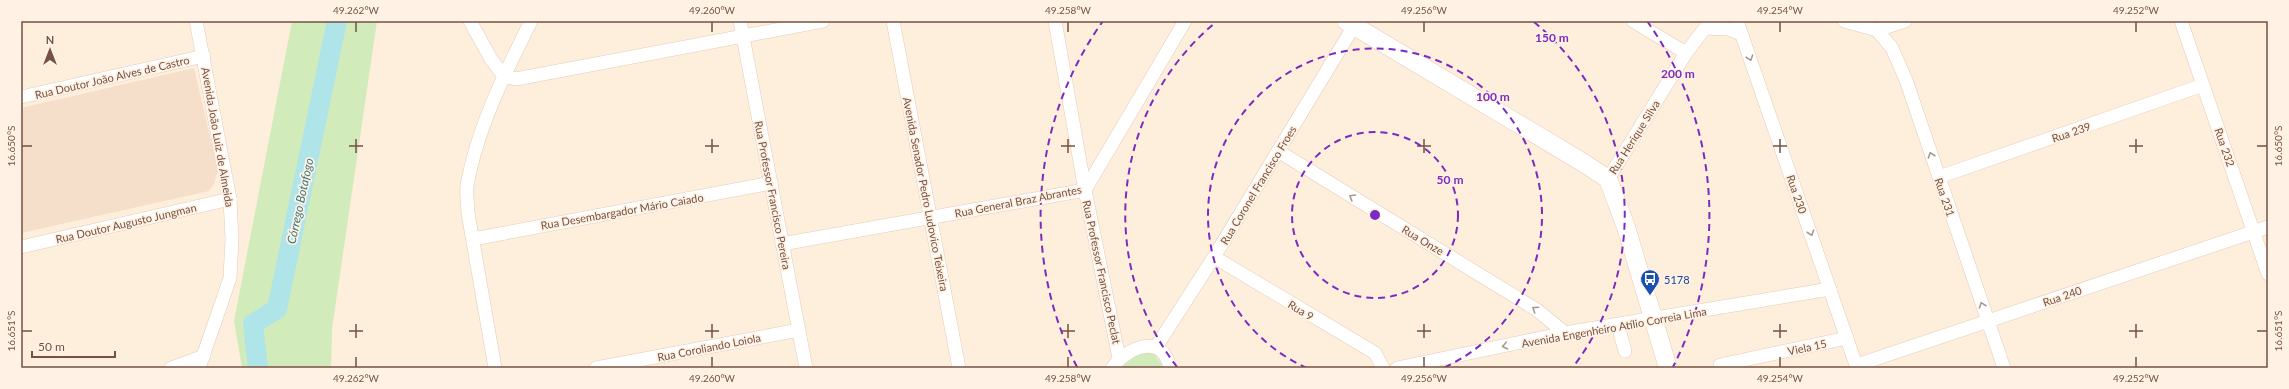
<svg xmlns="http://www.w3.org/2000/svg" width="2289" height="389" viewBox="0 0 2289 389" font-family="Lato,sans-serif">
<rect width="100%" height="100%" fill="#feeedc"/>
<!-- residential -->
<polygon fill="#f6dfca" points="194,68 218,170 214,184 209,191 21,233 21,108"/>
<!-- green -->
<g fill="#d1ecba">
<polygon points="292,21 377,21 332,329 331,368 242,368 234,321"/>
<polygon points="1144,352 1154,354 1165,368 1117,368 1122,363"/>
</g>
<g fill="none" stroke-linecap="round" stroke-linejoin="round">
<!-- river -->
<polyline stroke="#afe4e8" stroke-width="20" points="258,368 253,324 277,309 337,21"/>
<defs>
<g id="street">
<polyline points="196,21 230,199 232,239 230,278 199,368"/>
<polyline points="470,21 491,59 504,76 516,79 823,21"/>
<polyline points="740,21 806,368"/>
<polyline points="893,21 959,368"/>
<polyline points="1055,21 1085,190 1119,358"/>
<polyline points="1633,21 1686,53"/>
<polyline points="1737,21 1857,368"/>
<polyline points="1844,21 1877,30 1905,21"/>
<polyline points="2181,21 2268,274"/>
<polyline points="1706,28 1728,29 1741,34"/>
<polyline points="1877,30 1892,48 1906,80 2004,368"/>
<polyline points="21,97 204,56"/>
<polyline points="1278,151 1537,310 1565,333"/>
<polyline points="1939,177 2203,85"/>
<polyline points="1608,179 1686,53 1705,28 1718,21"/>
<polyline points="473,239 771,183"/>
<polyline points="782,244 1085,190 1185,21"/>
<polyline points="21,247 230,199"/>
<polyline points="1214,257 1375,353 1383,368"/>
<polyline points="1618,326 1625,351"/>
<polyline points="1156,347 1214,257 1357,21"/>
<polyline points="1720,365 1847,338"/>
<polyline points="1857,365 2268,227"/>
<polyline points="171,368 204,356"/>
<path d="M495,368l-27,-155c0,-8 -2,-18 -1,-27 10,-58 38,-113 64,-165"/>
<polyline points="596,368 799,330"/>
<path d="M1112,368c15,-21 51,-36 58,0"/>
<polyline points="1397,368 1565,333 1830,289"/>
</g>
<polyline id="secondary" points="1346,21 1582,162 1608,179 1626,227 1668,368"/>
</defs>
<!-- street casing -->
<use href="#street" stroke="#e4cbbb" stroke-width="14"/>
<!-- secondary casing -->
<use href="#secondary" stroke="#eacbb7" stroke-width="19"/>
<!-- street -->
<use href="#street" stroke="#fff" stroke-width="13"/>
<!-- secondary -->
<use href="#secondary" stroke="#fff" stroke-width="18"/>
</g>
<!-- one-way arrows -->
<defs><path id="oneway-chevron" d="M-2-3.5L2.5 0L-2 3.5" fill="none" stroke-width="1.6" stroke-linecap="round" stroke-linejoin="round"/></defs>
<g stroke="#ac978e">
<use href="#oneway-chevron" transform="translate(1750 58) rotate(71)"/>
<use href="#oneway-chevron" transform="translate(1931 155) rotate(-109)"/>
<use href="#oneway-chevron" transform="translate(1352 197) rotate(-149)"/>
<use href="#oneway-chevron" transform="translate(1811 233) rotate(71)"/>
<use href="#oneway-chevron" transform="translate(1982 305) rotate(-109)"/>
<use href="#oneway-chevron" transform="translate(1535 309) rotate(-146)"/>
<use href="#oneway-chevron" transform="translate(1505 346) rotate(168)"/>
</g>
<!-- ticks -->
<path fill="none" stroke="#745243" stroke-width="1.5" d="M356,22v10M712,22v10M1068,22v10M1424,22v10M1780,22v10M2136,22v10M356,139v14M712,139v14M1068,139v14M1424,139v14M1780,139v14M2136,139v14M22,146h10M349,146h14M705,146h14M1061,146h14M1417,146h14M1773,146h14M2129,146h14M2257,146h10M356,324v14M712,324v14M1068,324v14M1424,324v14M1780,324v14M2136,324v14M22,331h10M349,331h14M705,331h14M1061,331h14M1417,331h14M1773,331h14M2129,331h14M2257,331h10M356,357v10M712,357v10M1068,357v10M1424,357v10M1780,357v10M2136,357v10"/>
<!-- distance rings -->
<g fill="none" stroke="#7b2cbf" stroke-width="2" stroke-dasharray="7 5">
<circle cx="1375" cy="215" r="83"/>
<path d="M1307 368A167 167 0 1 1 1443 368"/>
<path d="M1177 367A250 250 0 0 1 1216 22M1534 22A250 250 0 0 1 1573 367"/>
<path d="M1077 367A334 334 0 0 1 1103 21M1647 21A334 334 0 0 1 1673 367"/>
</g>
<!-- icons -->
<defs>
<symbol id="bus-pin" viewBox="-11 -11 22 30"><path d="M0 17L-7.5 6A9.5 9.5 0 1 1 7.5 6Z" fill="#1a4fb4" stroke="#fff2e4"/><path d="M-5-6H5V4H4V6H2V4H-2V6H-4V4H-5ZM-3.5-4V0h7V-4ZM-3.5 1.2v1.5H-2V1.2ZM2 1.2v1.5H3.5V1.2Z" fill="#fff"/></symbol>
</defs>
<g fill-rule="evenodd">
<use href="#bus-pin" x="1639" y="268" width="22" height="30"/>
</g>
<g text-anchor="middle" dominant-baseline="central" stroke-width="3.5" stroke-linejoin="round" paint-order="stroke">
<!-- street labels -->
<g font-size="11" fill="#745243" stroke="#fff2e4">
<text transform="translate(112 77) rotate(-13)">Rua Doutor João Alves de Castro</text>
<text transform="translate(2071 132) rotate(-19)">Rua 239</text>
<text transform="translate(218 137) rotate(80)">Avenida João Luiz de Almeida</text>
<text transform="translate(1634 137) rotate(-58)">Rua Herique Silva</text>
<text transform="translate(2225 147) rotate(71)">Rua 232</text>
<text transform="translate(1258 185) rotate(-59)">Rua Coronel Francisco Froes</text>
<text transform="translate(926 194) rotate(79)">Avenida Senador Pedro Ludovico Teixeira</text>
<text transform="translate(1797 194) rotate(71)">Rua 230</text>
<text transform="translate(773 195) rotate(79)">Rua Professor Francisco Pereira</text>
<text transform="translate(1945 197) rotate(71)">Rua 231</text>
<text transform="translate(1018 201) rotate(-11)">Rua General Braz Abrantes</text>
<text transform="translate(622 211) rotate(-10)">Rua Desembargador Mário Caiado</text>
<text transform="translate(126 223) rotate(-13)">Rua Doutor Augusto Jungman</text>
<text transform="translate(1423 240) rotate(31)">Rua Onze</text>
<text transform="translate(1102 272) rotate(78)">Rua Professor Francisco Peclat</text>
<text transform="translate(2062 296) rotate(-19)">Rua 240</text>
<text transform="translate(1301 310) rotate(31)">Rua 9</text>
<text transform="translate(1614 327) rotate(-10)">Avenida Engenheiro Atílio Correia Lima</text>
<text transform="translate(709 347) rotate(-11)">Rua Coroliando Loiola</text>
<text transform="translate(1807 347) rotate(-12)">Viela 15</text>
</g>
<!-- transit labels -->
<g font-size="11" fill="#164399" stroke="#fff2e4" text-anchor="start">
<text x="1664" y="279">5178</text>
</g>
<!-- water labels -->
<g font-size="12" font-style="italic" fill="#36767c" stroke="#fff2e4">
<text transform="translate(300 201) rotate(-78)">Córrego Botafogo</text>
</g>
</g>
<circle cx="1375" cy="215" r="6" fill="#7b2cbf" stroke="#fff2e4" stroke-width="2"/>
<g font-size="12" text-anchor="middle" font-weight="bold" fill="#7b2cbf" stroke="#fff2e4" stroke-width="3.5" stroke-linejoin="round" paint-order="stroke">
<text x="1552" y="42">150 m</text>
<text x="1678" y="78">200 m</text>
<text x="1493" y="101">100 m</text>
<text x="1450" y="184">50 m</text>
</g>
<!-- border -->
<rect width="2289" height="389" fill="none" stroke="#fff2e4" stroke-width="44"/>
<!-- north arrow -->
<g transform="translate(50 50)" stroke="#fff2e4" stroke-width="3" paint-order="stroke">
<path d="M0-3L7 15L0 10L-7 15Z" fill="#745243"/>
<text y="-6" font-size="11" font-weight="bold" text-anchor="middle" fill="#745243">N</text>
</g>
<!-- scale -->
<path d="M32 351v6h83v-6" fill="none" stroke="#745243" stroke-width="2"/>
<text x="38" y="351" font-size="12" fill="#745243" stroke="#fff2e4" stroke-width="3" paint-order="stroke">50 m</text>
<rect x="22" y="22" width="2245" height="345" fill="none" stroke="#745243" stroke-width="1.5"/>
<g font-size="10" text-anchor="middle" fill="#745243">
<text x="356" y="14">49.262°W</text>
<text x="712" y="14">49.260°W</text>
<text x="1068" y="14">49.258°W</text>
<text x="1424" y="14">49.256°W</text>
<text x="1780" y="14">49.254°W</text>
<text x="2136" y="14">49.252°W</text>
<text transform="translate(11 146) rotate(-90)" y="4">16.650°S</text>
<text transform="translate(2278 146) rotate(-90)" y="4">16.650°S</text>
<text transform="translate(11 331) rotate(-90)" y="4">16.651°S</text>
<text transform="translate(2278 331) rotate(-90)" y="4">16.651°S</text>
<text x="356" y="382">49.262°W</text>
<text x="712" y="382">49.260°W</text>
<text x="1068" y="382">49.258°W</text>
<text x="1424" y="382">49.256°W</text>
<text x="1780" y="382">49.254°W</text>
<text x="2136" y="382">49.252°W</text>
</g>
</svg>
